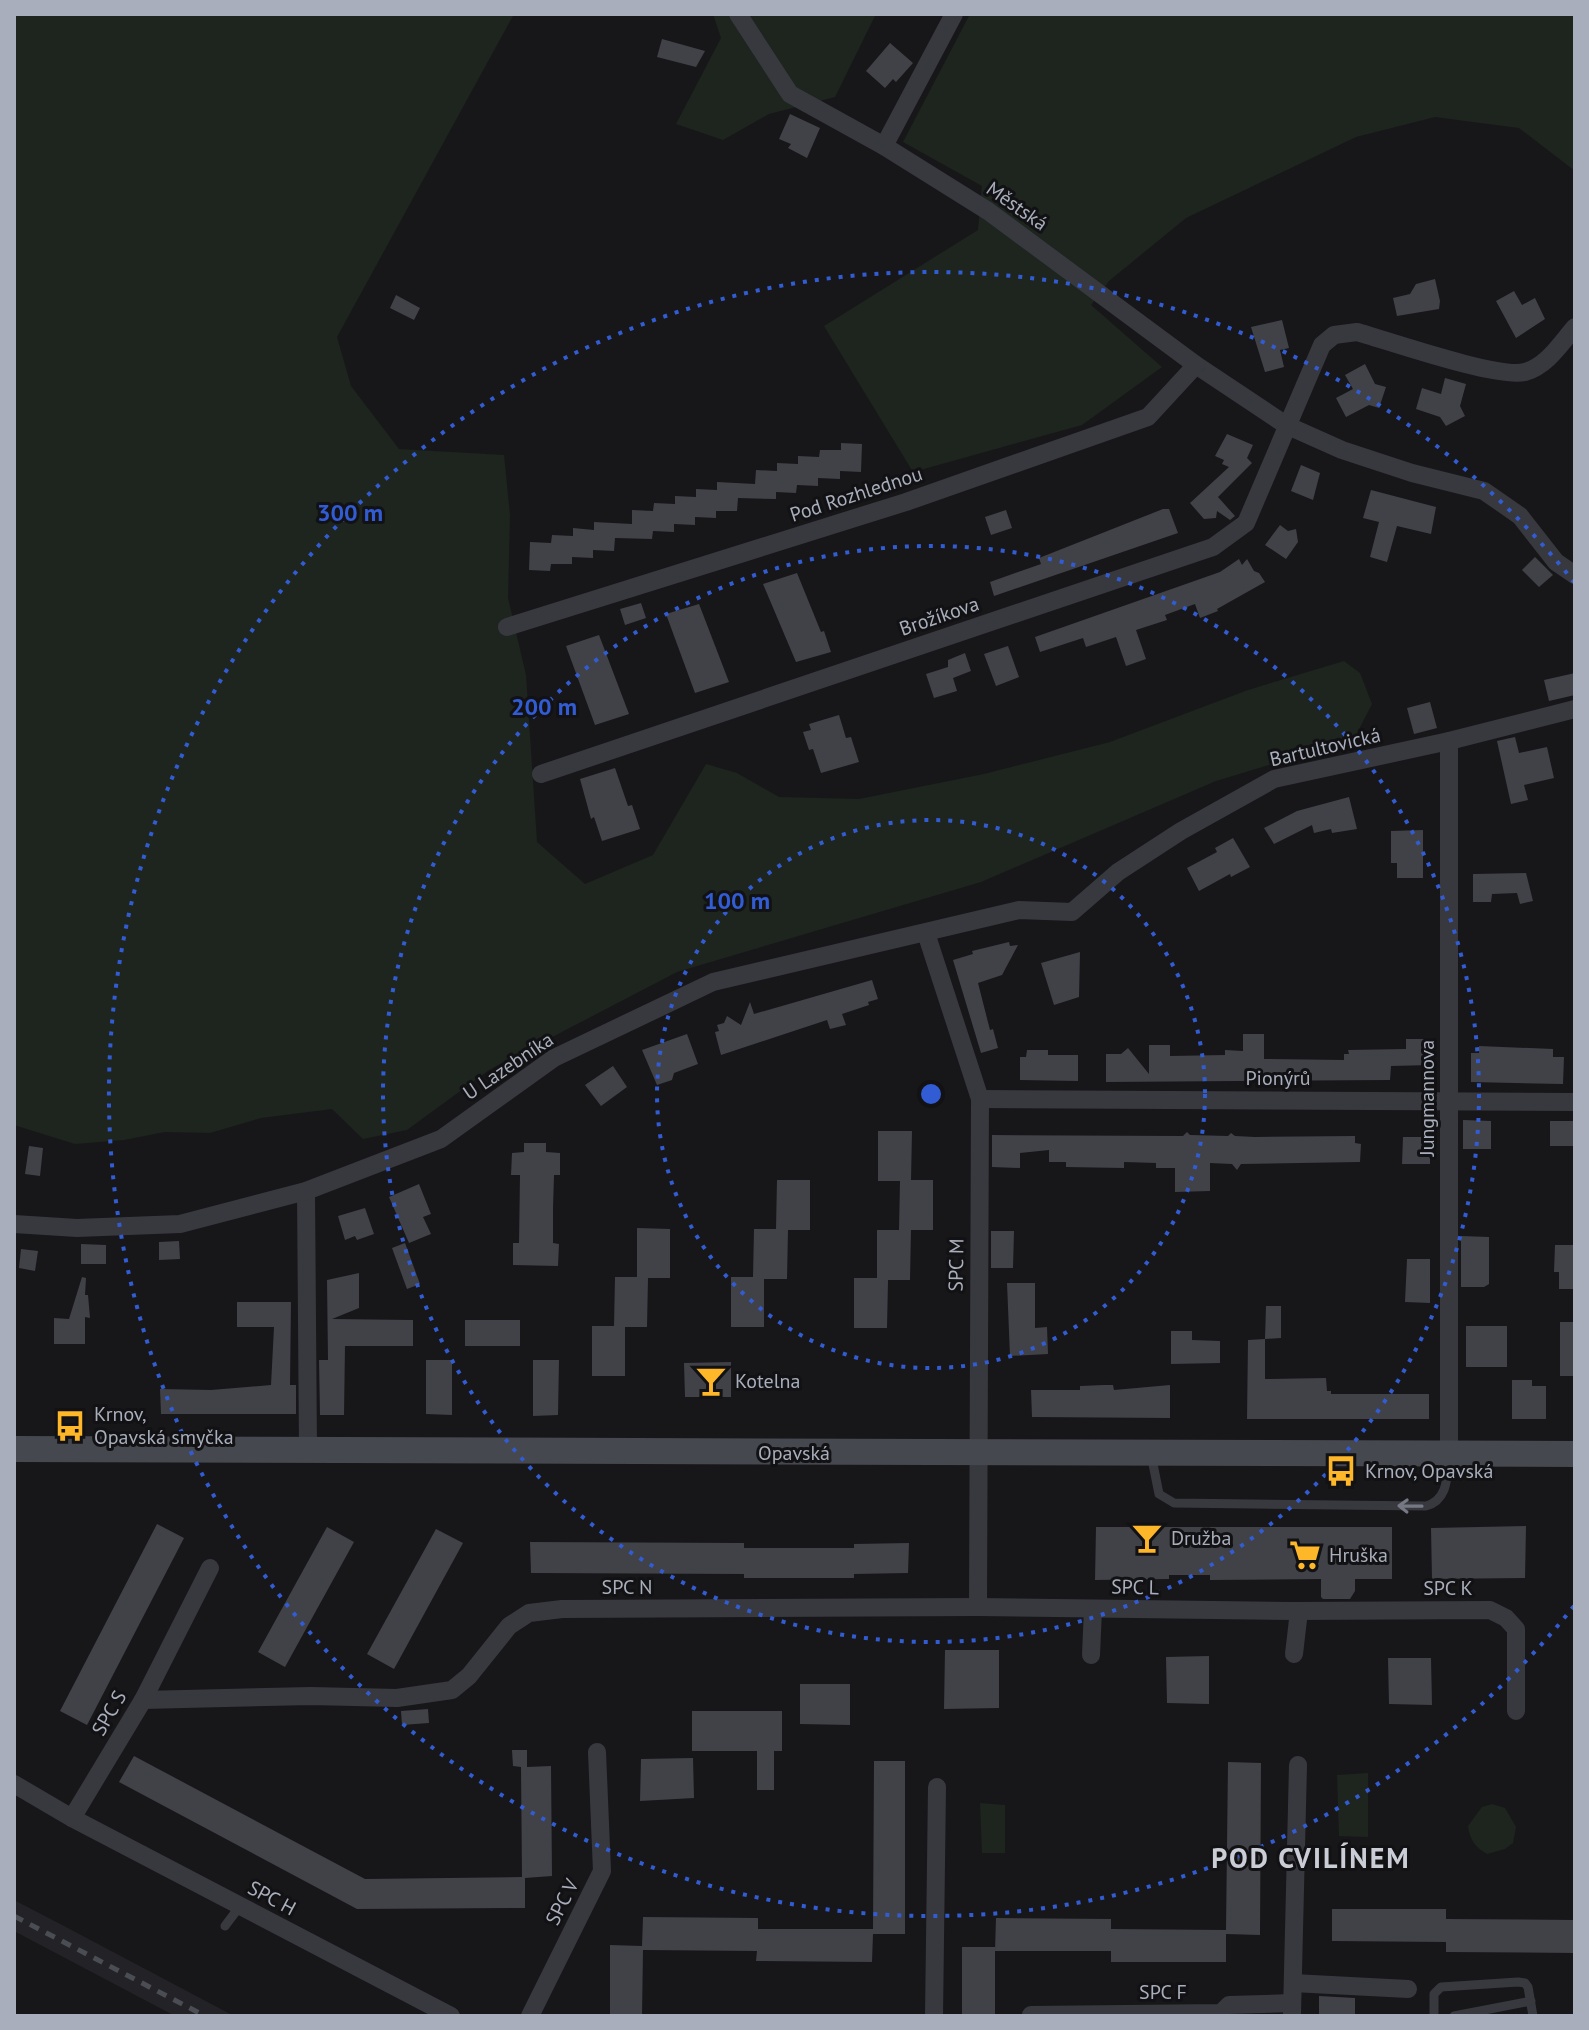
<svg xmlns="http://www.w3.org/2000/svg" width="1589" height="2030" viewBox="0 0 1589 2030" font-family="'PT Sans',sans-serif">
<rect width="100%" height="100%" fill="#17171a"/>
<!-- built -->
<polygon fill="#232327" points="14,1900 64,1926 234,2016 175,2016 14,1931"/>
<!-- green -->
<g fill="#1d251e">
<polygon points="14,14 514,14 337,337 351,386 399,449 504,455 510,515 508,598 526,675 537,842 585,884 653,855 706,764 737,773 779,797 859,799 984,774 1110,742 1248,690 1344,661 1360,673 1372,704 1354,739 1216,781 981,882 677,972 489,1070 407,1130 363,1139 332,1109 261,1118 210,1133 165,1132 124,1140 75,1144 14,1125"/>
<polygon points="713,14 876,14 835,97 769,114 723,140 676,124 721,38"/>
<polygon points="970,14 1575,14 1575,171 1519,128 1435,117 1356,137 1186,218 1109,281 1091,305 1162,367 1082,425 913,472 824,326 978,230 982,186 903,142"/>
<polygon points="1368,1773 1368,1837 1339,1836 1337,1775"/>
<polygon points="980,1803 1005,1805 1005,1853 982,1853"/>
<path d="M1492,1804l13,4 11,19 -3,16 -8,6 -18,5c-12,-7 -17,-14 -19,-28l14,-19z"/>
</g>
<!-- building -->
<g fill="#414247">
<polygon points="662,39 705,51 696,67 657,57"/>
<polygon points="890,43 913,63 896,82 893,79 885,88 866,71"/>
<polygon points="790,114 820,128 807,158 788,148 791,144 779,139"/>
<polygon points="1435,279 1440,301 1439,309 1397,316 1393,298 1410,294 1416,284"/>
<polygon points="1514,291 1522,305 1535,298 1545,319 1516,338 1496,301"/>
<polygon points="396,295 420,308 414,320 390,308"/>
<polygon points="1282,320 1289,348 1280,350 1284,367 1265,372 1251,327"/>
<polygon points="1365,364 1375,384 1386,387 1379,408 1369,405 1346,417 1336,398 1353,389 1345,375"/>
<polygon points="1445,378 1466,384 1460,406 1465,416 1446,426 1440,417 1416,409 1422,388 1441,394"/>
<polygon points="1227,434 1253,445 1247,458 1252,463 1218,497 1235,516 1230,520 1217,511 1216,518 1204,519 1190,503 1229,467 1222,464 1224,460 1215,456"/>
<polygon points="841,443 862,444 861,472 840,471 840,479 818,478 818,486 797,485 796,493 776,492 776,499 738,498 737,511 716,511 716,518 695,517 695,525 674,524 674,532 653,531 652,539 615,538 614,551 593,550 593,558 572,557 572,564 551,564 550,571 529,570 530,542 551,543 552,535 573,536 573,528 594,530 594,522 632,524 632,510 653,511 654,503 675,504 675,496 696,497 696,489 717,490 717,482 755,484 756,470 777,471 777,463 798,464 798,456 819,457 820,450 841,450"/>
<polygon points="1301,465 1320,473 1313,500 1291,491"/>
<polygon points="1371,490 1436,507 1431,534 1397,526 1387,562 1370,557 1379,522 1363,518"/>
<polygon points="1163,509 1169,509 1178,533 994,596 990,582 1041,564 1039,558"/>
<polygon points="1006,510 1012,528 991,535 985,517"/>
<polygon points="1280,525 1288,531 1296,529 1298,542 1286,559 1265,545"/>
<polygon points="1535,557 1553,575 1539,587 1522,570"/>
<polygon points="1239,559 1242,565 1247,559 1254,571 1259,573 1265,582 1217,609 1218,611 1200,618 1195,604 1165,615 1167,620 1136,630 1146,659 1126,666 1116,637 1086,647 1083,638 1040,652 1035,637 1220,572"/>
<polygon points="797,573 821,632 824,631 831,652 796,662 763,584"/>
<polygon points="641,603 646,618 625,625 620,609"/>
<polygon points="699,604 729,682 695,693 666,614"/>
<polygon points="599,635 629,714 595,725 566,646"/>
<polygon points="1008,646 1019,677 996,686 984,654"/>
<polygon points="965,653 971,671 953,678 957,691 934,698 926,674 948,667 948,660"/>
<polygon points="1575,673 1575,695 1549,701 1544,680"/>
<polygon points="1430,702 1437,728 1414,734 1407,708"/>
<polygon points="839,715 846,738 851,737 859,762 821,773 813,749 809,750 803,732 811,730 809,724"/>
<polygon points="1515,737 1519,753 1547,747 1554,778 1524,785 1528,800 1511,804 1497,741"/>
<polygon points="615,768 628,806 632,805 640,829 602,841 594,817 591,819 580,779"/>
<polygon points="1349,797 1357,829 1332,833 1331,829 1314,833 1312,825 1274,844 1264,828 1297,811"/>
<polygon points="1423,830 1423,878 1397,878 1397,863 1391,863 1391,831"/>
<polygon points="1233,838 1250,867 1231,877 1230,874 1199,891 1187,868 1217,852 1215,848"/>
<polygon points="1526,873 1533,901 1520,904 1517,893 1492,894 1491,902 1473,902 1473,874"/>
<polygon points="1009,942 1010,946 1018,945 1002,975 978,983 990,1030 993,1029 998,1048 981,1053 953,960 973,954 972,951"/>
<polygon points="1080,952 1079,997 1054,1005 1041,963"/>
<polygon points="872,980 878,999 868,1002 869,1005 842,1014 846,1025 830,1029 827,1020 721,1055 715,1032 719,1031 717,1025 724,1023 727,1016 741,1025 750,1002 754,1014"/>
<polygon points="687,1034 698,1064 674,1073 672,1080 657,1085 642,1050"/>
<polygon points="1243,1034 1264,1034 1264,1059 1344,1060 1344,1054 1349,1054 1348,1050 1406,1049 1406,1039 1431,1039 1431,1065 1391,1066 1390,1080 1106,1082 1106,1054 1121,1054 1128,1048 1149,1074 1149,1045 1170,1045 1170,1056 1225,1055 1225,1050 1243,1051"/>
<polygon points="1479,1046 1553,1049 1553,1057 1564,1057 1563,1084 1471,1082 1471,1053 1479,1053"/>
<polygon points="1027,1050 1048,1050 1048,1055 1078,1055 1078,1081 1020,1080 1020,1057 1026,1057"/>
<polygon points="613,1066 627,1087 601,1106 585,1085"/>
<polygon points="1463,1120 1491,1121 1491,1149 1463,1149"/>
<rect x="1550" y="1121" width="25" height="25"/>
<polygon points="878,1131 912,1131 911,1180 933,1180 933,1230 911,1230 910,1280 888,1280 887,1328 854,1328 854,1278 877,1278 877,1230 899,1230 900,1181 878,1181"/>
<polygon points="1187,1132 1190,1135 1228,1136 1231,1133 1235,1136 1255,1137 1355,1136 1355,1143 1361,1144 1360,1162 1241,1164 1237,1170 1232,1164 1210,1163 1210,1191 1175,1192 1175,1168 1156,1168 1156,1163 1124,1162 1124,1168 1066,1167 1066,1162 1049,1162 1049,1150 1020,1153 1020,1168 992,1167 992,1135 1183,1136"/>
<polygon points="1403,1137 1430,1137 1430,1164 1402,1164"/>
<polygon points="524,1143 546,1143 546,1152 560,1153 560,1175 554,1175 553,1209 553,1243 559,1244 558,1266 513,1265 513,1243 519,1243 520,1175 511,1175 512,1153 524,1152"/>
<polygon points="29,1146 43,1148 40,1176 25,1174"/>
<polygon points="777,1180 810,1180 810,1230 788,1230 787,1279 764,1279 764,1327 731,1327 731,1277 753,1277 754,1229 776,1229"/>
<polygon points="419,1184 431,1214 423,1217 431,1234 409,1243 389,1197"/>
<polygon points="365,1208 374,1234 357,1240 355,1236 345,1240 338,1216"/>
<polygon points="637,1228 670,1229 670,1278 648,1278 647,1327 625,1327 625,1376 592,1376 592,1326 614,1326 615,1277 637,1277"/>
<polygon points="991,1231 1014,1231 1013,1268 991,1268"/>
<polygon points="1461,1236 1489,1237 1489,1284 1484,1287 1461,1287"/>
<polygon points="179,1241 180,1259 159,1260 159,1242"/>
<polygon points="405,1243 420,1284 407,1289 392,1248"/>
<polygon points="81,1244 106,1245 106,1264 81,1264"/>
<polygon points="1555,1245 1575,1245 1575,1289 1559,1289 1559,1272 1554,1272"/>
<polygon points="21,1249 38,1251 35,1271 19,1268"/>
<polygon points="1407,1259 1430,1259 1430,1303 1405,1302"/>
<polygon points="359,1273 359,1308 332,1319 413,1320 413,1346 345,1346 344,1415 320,1415 319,1360 328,1360 327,1280"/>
<polygon points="82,1277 86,1278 85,1295 88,1295 90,1318 85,1317 85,1344 54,1344 54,1318 69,1319"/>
<polygon points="1007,1283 1035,1283 1035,1328 1047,1327 1048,1354 1010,1356"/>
<polygon points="237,1302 291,1302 290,1385 296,1385 296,1414 161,1414 160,1389 211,1390 271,1385 274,1327 237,1327"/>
<polygon points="1266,1306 1281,1306 1281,1338 1265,1339"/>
<rect x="465" y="1320" width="55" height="26"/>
<rect x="1560" y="1322" width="15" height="54"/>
<rect x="1466" y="1326" width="41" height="41"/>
<polygon points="1171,1331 1192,1331 1192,1340 1220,1341 1220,1363 1171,1364"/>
<polygon points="1265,1339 1265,1379 1326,1378 1327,1391 1331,1391 1331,1394 1429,1394 1429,1419 1247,1419 1248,1340"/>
<polygon points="426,1360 452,1360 452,1415 426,1414"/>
<polygon points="533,1360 559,1360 558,1415 533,1416"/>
<polygon points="731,1362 731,1397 685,1397 684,1363"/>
<polygon points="1512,1380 1532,1380 1532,1386 1546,1386 1546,1419 1512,1419"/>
<polygon points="1104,1385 1113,1385 1114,1390 1170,1385 1170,1418 1032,1417 1031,1390 1080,1390 1080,1386"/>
<polygon points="157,1524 184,1538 87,1725 60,1711"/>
<polygon points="1526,1526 1525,1578 1432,1579 1431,1528"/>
<polygon points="327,1527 354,1542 285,1667 258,1652"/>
<polygon points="1096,1527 1392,1527 1392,1579 1355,1579 1355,1591 1350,1599 1323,1599 1321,1597 1321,1579 1210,1580 1210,1575 1169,1575 1169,1579 1095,1580"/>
<polygon points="436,1529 463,1543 394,1669 367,1654"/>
<polygon points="530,1542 744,1543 744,1548 854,1548 854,1544 909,1543 908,1573 854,1574 854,1578 744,1578 744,1574 531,1573"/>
<polygon points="945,1650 999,1650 999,1708 944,1709"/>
<polygon points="1209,1656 1209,1704 1167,1703 1166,1657"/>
<polygon points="1388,1658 1431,1658 1432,1705 1389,1704"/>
<polygon points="800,1684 850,1684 850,1725 800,1724"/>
<polygon points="428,1709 429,1723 402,1725 401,1711"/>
<polygon points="692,1711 782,1711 782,1751 774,1751 774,1790 757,1790 757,1751 692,1751"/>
<polygon points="512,1750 527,1750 527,1767 551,1766 552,1876 525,1878 525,1908 357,1909 119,1782 134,1756 365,1879 522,1877 521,1767 513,1766"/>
<polygon points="693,1758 694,1798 640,1801 641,1759"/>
<polygon points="874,1761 905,1761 905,1934 873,1934 872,1962 756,1961 757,1951 643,1950 642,2016 610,2016 610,1945 642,1946 643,1917 758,1918 758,1929 873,1929"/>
<polygon points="1228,1762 1261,1763 1260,1935 1226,1934 1226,1962 1111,1962 1111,1951 995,1951 996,1918 1111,1919 1111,1929 1226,1930"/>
<polygon points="1332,1909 1446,1909 1446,1919 1575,1920 1575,1953 1446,1952 1446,1942 1332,1941"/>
<rect x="962" y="1947" width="33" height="69"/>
<polygon points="1319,1996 1355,1998 1355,2016 1319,2016"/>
</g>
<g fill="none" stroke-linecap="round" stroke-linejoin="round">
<!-- lane -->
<g stroke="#38393f" stroke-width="9">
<path d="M1151,1454l8,40 15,9 252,3c22,-6 21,-29 23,-48"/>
<polyline points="225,1926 240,1906"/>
<polyline points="1434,2016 1434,1994 1441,1987 1518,1982 1525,1983 1528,1987 1533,2016"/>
<polyline points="1454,2016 1531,2001"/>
</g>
<!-- street -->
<g stroke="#38393f" stroke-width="18">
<polyline points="738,14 790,94 884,146 988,211 1196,365 1286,425 1342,450 1412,473 1484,491 1520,516 1556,562 1575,575"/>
<polyline points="884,146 954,14"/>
<polyline points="507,627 906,502 1148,417 1196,365"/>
<polyline points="1449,741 1449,1455"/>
<path d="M541,774l672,-227 33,-24 76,-178 12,-10 23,-3c32,9 141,47 168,40 22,-6 36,-29 50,-45"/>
<polyline points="926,933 980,1099 978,1607"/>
<polyline points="980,1099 1575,1102"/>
<polyline points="306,1191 308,1449"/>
<polyline points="14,1224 77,1228 180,1224 306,1191 441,1139 554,1058 713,982 1019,910 1072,912 1118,872 1181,831 1274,779 1449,741 1575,709"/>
<polyline points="1294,1654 1299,1611"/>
<polyline points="1091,1655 1093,1609"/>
<polyline points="143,1700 311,1696 397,1698 452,1690 469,1676 509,1626 529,1613 562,1609 978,1607 1292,1611 1490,1610 1506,1618 1516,1629 1516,1711"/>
<polyline points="14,1784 72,1818 451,2016"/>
<polyline points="72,1818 143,1700 210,1568"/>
<polyline points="1293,1983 1408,1989"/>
<polyline points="1292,2013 1298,1765"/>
<polyline points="1031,2015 1221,2013 1229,2005 1292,2003"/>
<polyline points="530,2016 602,1871 597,1752"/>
<polyline points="934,2016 937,1787"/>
</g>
<!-- secondary -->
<polyline stroke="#46484f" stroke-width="26" points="14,1449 1575,1454"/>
<!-- rail -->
<polyline stroke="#4b4d54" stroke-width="5" stroke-dasharray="10 8" stroke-linecap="butt" points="14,1916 205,2016"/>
</g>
<!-- one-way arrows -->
<defs><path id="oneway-shaft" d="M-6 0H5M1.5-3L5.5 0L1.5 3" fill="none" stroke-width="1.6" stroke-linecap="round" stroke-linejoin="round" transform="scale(2)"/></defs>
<use stroke="#767983" href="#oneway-shaft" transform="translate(1410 1506) rotate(-179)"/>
<!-- distance rings -->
<g fill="none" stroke="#325cd4" stroke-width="4" stroke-dasharray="4 8">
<circle cx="931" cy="1094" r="274"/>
<circle cx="931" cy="1094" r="548"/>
<path d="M1574 1606A822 822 0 1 1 1574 582"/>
</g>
<!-- icons -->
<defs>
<symbol id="bar-bare" viewBox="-9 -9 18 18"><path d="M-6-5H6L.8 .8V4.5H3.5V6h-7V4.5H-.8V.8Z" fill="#ffb72a" stroke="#121215" stroke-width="2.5" paint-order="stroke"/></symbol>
<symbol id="bus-bare" viewBox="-9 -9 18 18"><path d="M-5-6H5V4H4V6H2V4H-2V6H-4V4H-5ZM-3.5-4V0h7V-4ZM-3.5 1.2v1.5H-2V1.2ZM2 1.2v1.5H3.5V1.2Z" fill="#ffb72a" stroke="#121215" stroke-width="2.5" paint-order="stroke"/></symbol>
<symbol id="supermarket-bare" viewBox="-9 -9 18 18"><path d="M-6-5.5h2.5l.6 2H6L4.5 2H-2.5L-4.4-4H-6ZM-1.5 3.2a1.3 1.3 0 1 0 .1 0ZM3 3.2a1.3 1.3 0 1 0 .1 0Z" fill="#ffb72a" stroke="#121215" stroke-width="2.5" paint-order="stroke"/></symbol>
</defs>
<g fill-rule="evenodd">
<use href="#bar-bare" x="689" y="1359" width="44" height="44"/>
<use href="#bus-bare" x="48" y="1404" width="44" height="44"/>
<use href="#bus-bare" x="1319" y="1449" width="44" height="44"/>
<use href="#bar-bare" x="1125" y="1516" width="44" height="44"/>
<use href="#supermarket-bare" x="1283" y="1533" width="44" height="44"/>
</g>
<g text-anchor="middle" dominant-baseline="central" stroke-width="6" stroke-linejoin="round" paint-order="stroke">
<!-- street labels -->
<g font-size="20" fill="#a8aebb" stroke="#121215">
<text transform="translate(1017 206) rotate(35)">Městská</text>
<text transform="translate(856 494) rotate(-18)">Pod Rozhlednou</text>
<text transform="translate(939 616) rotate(-19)">Brožíkova</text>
<text transform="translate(1325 747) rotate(-13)">Bartultovická</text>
<text transform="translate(508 1066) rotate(-34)">U Lazebníka</text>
<text x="1278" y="1078">Pionýrů</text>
<text transform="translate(1427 1098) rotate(-90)">Jungmannova</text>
<text transform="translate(956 1265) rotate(-89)">SPC M</text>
<text x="794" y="1453">Opavská</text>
<text x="627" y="1587">SPC N</text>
<text transform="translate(1135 1587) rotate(1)">SPC L</text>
<text x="1448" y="1588">SPC K</text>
<text transform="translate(109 1713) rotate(-60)">SPC S</text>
<text transform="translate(272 1898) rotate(28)">SPC H</text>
<text transform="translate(562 1902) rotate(-63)">SPC V</text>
<text x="1163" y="1992">SPC F</text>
</g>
<!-- poi labels -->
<g font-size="20" fill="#a8aebb" stroke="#121215" text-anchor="start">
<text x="735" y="1381">Kotelna</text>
<text x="94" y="1414">Krnov,<tspan x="94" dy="23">Opavská smyčka</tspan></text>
<text x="1365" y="1471">Krnov, Opavská</text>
<text x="1171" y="1538">Družba</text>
<text x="1329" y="1555">Hruška</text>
</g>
<!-- district labels -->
<g font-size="28" font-weight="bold" letter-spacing="2" fill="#cacdd6" stroke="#121215">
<text x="1311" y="1857">POD CVILÍNEM</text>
</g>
</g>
<circle cx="931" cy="1094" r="12" fill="#325cd4" stroke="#121215" stroke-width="4"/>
<g font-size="24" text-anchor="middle" font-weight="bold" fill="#325cd4" stroke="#121215" stroke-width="6" stroke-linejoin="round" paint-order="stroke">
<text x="350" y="521">300 m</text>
<text x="544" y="715">200 m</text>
<text x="737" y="909">100 m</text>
</g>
<!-- border -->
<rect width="1589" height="2030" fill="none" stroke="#a8aebb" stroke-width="32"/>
</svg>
